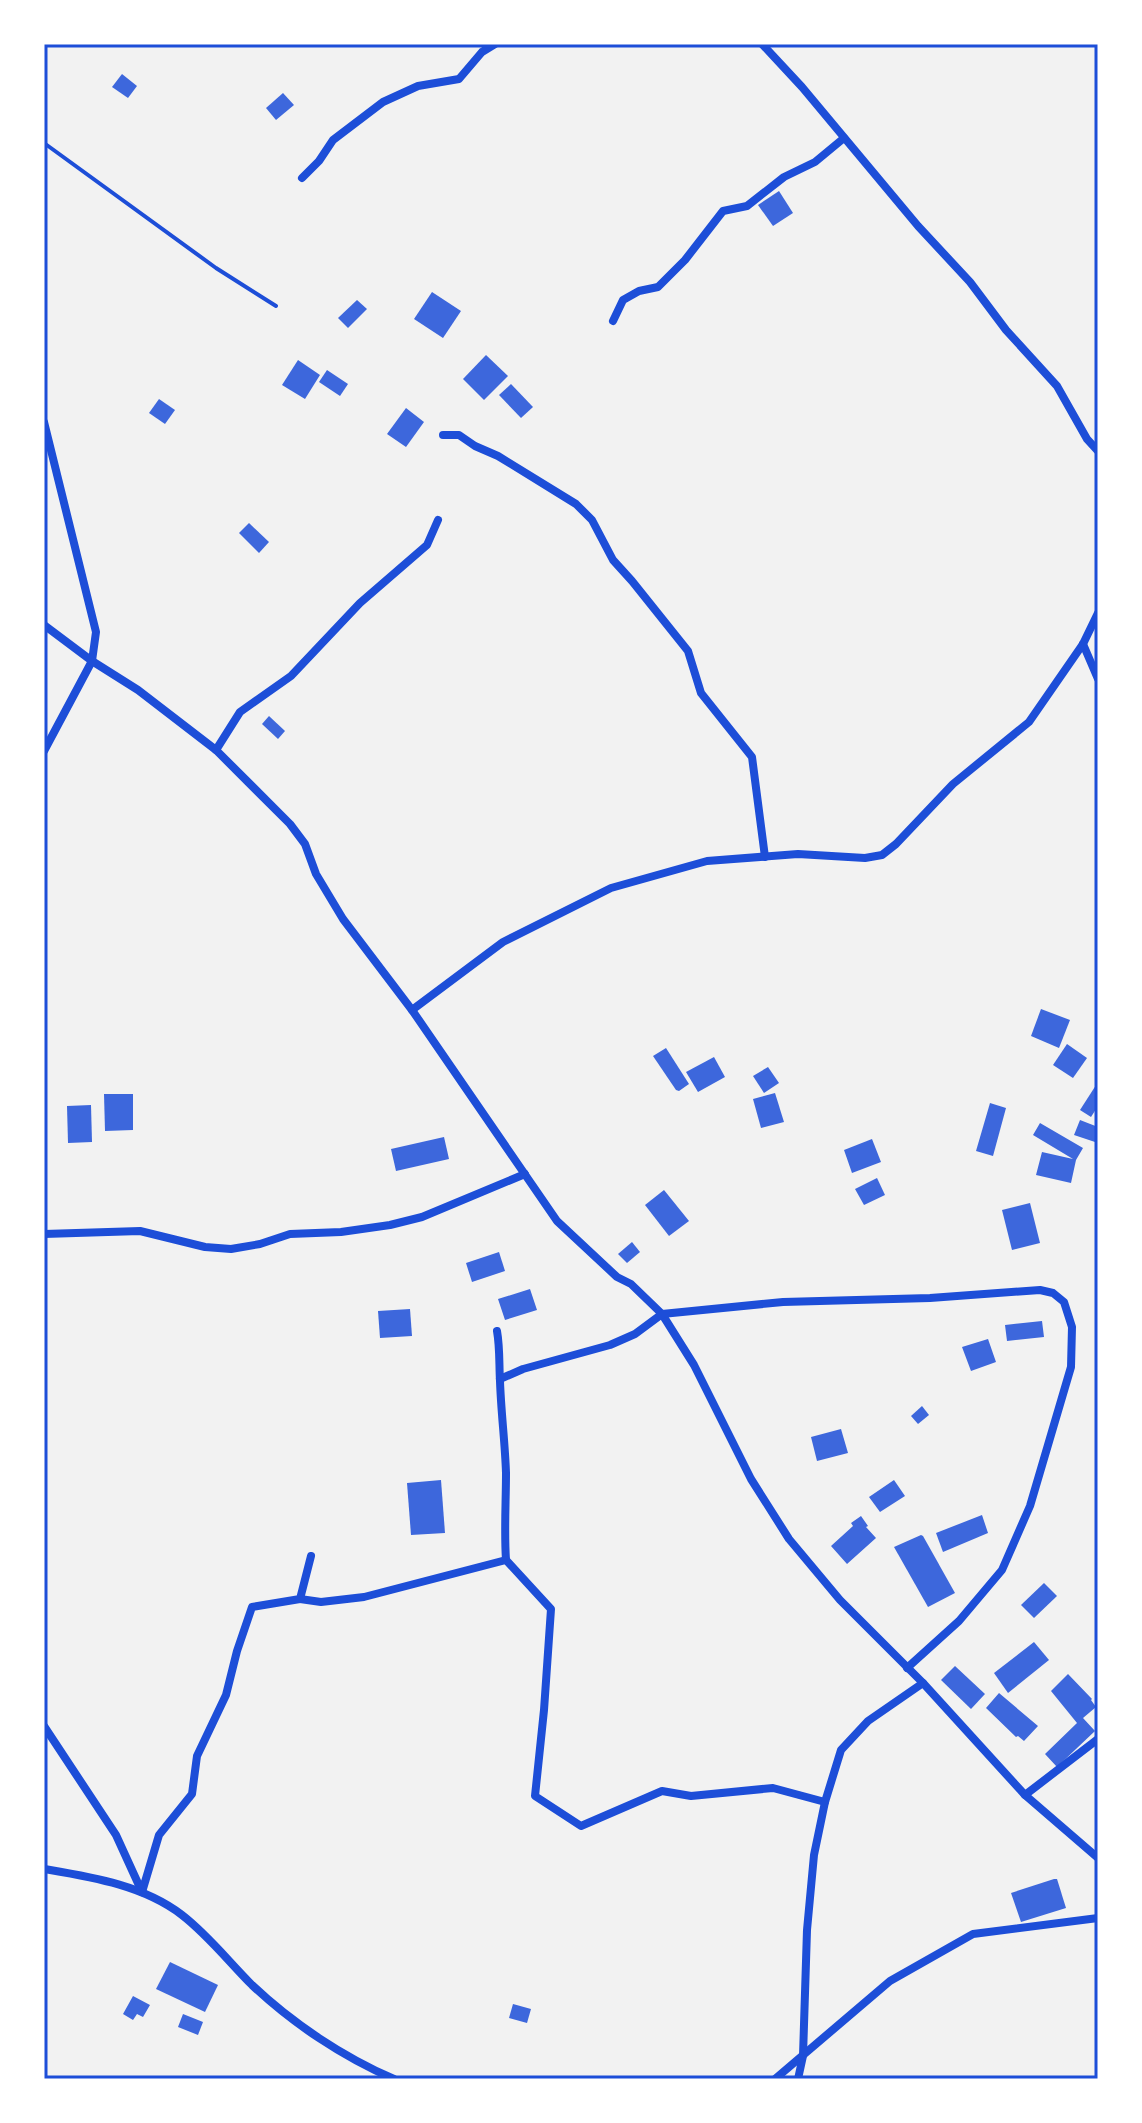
<svg xmlns="http://www.w3.org/2000/svg" width="1142" height="2123" viewBox="0 0 1142 2123" font-family="Georgia,serif">
<rect width="100%" height="100%" fill="#f2f2f2"/>
<!-- building -->
<g fill="#3d67dc">
<polygon points="122,74 137,86 128,98 112,87"/>
<polygon points="283,93 294,105 276,120 266,108"/>
<polygon points="779,191 793,213 773,226 758,205"/>
<polygon points="432,292 461,311 443,338 414,319"/>
<polygon points="357,300 367,309 348,328 338,318"/>
<polygon points="486,355 508,376 484,400 463,379"/>
<polygon points="298,360 320,375 305,399 282,385"/>
<polygon points="327,370 348,384 340,396 319,382"/>
<polygon points="511,384 533,407 521,418 499,395"/>
<polygon points="159,399 175,410 165,424 149,413"/>
<polygon points="406,408 424,422 406,447 387,434"/>
<polygon points="249,523 269,542 259,553 239,533"/>
<polygon points="269,716 285,731 278,739 262,724"/>
<polygon points="1041,1009 1070,1020 1059,1048 1031,1036"/>
<polygon points="1067,1044 1087,1058 1073,1078 1053,1065"/>
<polygon points="666,1048 689,1084 679,1091 676,1090 653,1056"/>
<polygon points="714,1057 725,1077 698,1092 686,1072"/>
<polygon points="768,1067 779,1083 764,1093 753,1076"/>
<polygon points="1098,1082 1098,1106 1091,1117 1080,1110"/>
<polygon points="775,1093 784,1122 761,1128 753,1099"/>
<polygon points="104,1094 133,1094 133,1130 105,1131"/>
<polygon points="990,1103 1006,1108 993,1156 976,1151"/>
<polygon points="91,1105 92,1142 68,1143 67,1106"/>
<polygon points="1080,1120 1098,1127 1098,1143 1074,1135"/>
<polygon points="1040,1123 1083,1148 1076,1160 1071,1183 1036,1175 1042,1152 1073,1159 1033,1135"/>
<polygon points="444,1137 449,1159 396,1171 391,1149"/>
<polygon points="872,1139 881,1162 852,1173 844,1150"/>
<polygon points="877,1178 885,1195 864,1205 855,1189"/>
<polygon points="664,1190 689,1221 669,1236 645,1205"/>
<polygon points="1030,1203 1040,1243 1012,1250 1002,1210"/>
<polygon points="632,1242 640,1252 627,1263 618,1254"/>
<polygon points="499,1252 505,1271 472,1282 466,1263"/>
<polygon points="530,1289 537,1310 505,1320 498,1299"/>
<polygon points="410,1309 412,1336 380,1338 378,1311"/>
<polygon points="1042,1321 1044,1337 1007,1341 1005,1325"/>
<polygon points="988,1339 996,1362 971,1371 962,1347"/>
<polygon points="922,1406 929,1415 918,1424 911,1416"/>
<polygon points="841,1429 848,1453 817,1461 811,1437"/>
<polygon points="441,1480 445,1533 411,1535 407,1483"/>
<polygon points="894,1480 905,1496 880,1512 869,1497"/>
<polygon points="982,1515 988,1533 943,1552 936,1533"/>
<polygon points="861,1516 868,1526 866,1527 876,1538 847,1564 831,1546 853,1526 851,1523"/>
<polygon points="921,1535 923,1536 955,1593 928,1607 894,1547"/>
<polygon points="1044,1583 1057,1596 1034,1618 1021,1605"/>
<polygon points="1034,1642 1049,1660 1008,1693 994,1673"/>
<polygon points="955,1666 985,1694 971,1709 941,1680"/>
<polygon points="1068,1674 1092,1699 1091,1700 1096,1707 1083,1718 1095,1731 1057,1767 1045,1754 1077,1723 1051,1691"/>
<polygon points="999,1693 1038,1726 1024,1741 1018,1736 1016,1737 986,1708"/>
<polygon points="1054,1879 1057,1879 1066,1908 1021,1922 1011,1893"/>
<polygon points="170,1962 218,1985 205,2012 156,1989"/>
<polygon points="133,1996 150,2005 143,2017 137,2014 133,2020 123,2014"/>
<polygon points="513,2004 531,2009 527,2023 509,2018"/>
<polygon points="183,2014 203,2022 198,2035 178,2027"/>
</g>
<g fill="none" stroke-linecap="round" stroke-linejoin="round">
<!-- path -->
<polyline stroke="#1d4ed8" stroke-width="4" points="44,143 216,268 276,306"/>
<!-- minor -->
<g stroke="#1d4ed8" stroke-width="8">
<polyline points="762,44 802,87 918,226 970,282 1006,330 1057,386 1087,439 1098,451"/>
<polyline points="302,178 319,161 333,140 383,102 418,86 459,79 482,52 495,44"/>
<polyline points="613,321 623,300 639,291 658,287 685,260 723,211 747,206 784,177 815,162 844,138"/>
<polyline points="44,422 96,632 92,661 44,751"/>
<polyline points="443,435 459,435 475,446 498,456 576,504 592,520 613,560 632,581 688,651 701,693 752,757 765,857"/>
<polyline points="44,625 92,661 138,690 216,750 290,824 305,844 316,874 343,919 412,1010 557,1221 617,1277 631,1284 662,1314 694,1365 751,1479 789,1539 840,1600 923,1683 1025,1795 1098,1858"/>
<polyline points="1083,644 1098,679"/>
<polyline points="216,750 240,712 291,676 360,603 427,545 438,520"/>
<polyline points="412,1010 503,942 611,888 707,861 798,854 865,858 882,855 896,844 953,784 1029,722 1083,644 1098,613"/>
<polyline points="44,1234 140,1231 205,1247 231,1249 260,1244 290,1234 341,1232 390,1225 422,1217 525,1174"/>
<path d="M497,1331c3,17 2,33 3,50 1,31 5,61 6,92 0,29 -2,58 0,87"/>
<polyline points="500,1379 523,1369 610,1345 635,1334 662,1314 783,1302 930,1298 1040,1290 1053,1293 1064,1302 1072,1327 1071,1367 1030,1506 1002,1570 959,1621 907,1668"/>
<polyline points="300,1599 321,1602 364,1597 506,1560 551,1609 544,1710 535,1796 581,1826 662,1791 691,1796 773,1788 825,1802"/>
<polyline points="44,1726 116,1835 142,1892 159,1835 192,1794 197,1756 226,1695 237,1651 252,1607 300,1599 311,1556"/>
<polyline points="1025,1795 1098,1739"/>
<path d="M44,1869c47,8 99,16 138,46 26,20 47,47 70,70 40,38 91,72 142,94"/>
<polyline points="775,2079 890,1981 973,1934 1098,1918"/>
<polyline points="798,2079 803,2056 807,1930 814,1855 825,1802 841,1750 868,1721 923,1683"/>
</g>
</g>
<!-- border -->
<rect width="1142" height="2123" fill="none" stroke="#ffffff" stroke-width="92"/>
<rect x="46" y="46" width="1050" height="2031" fill="none" stroke="#1d4ed8" stroke-width="3"/>
</svg>
